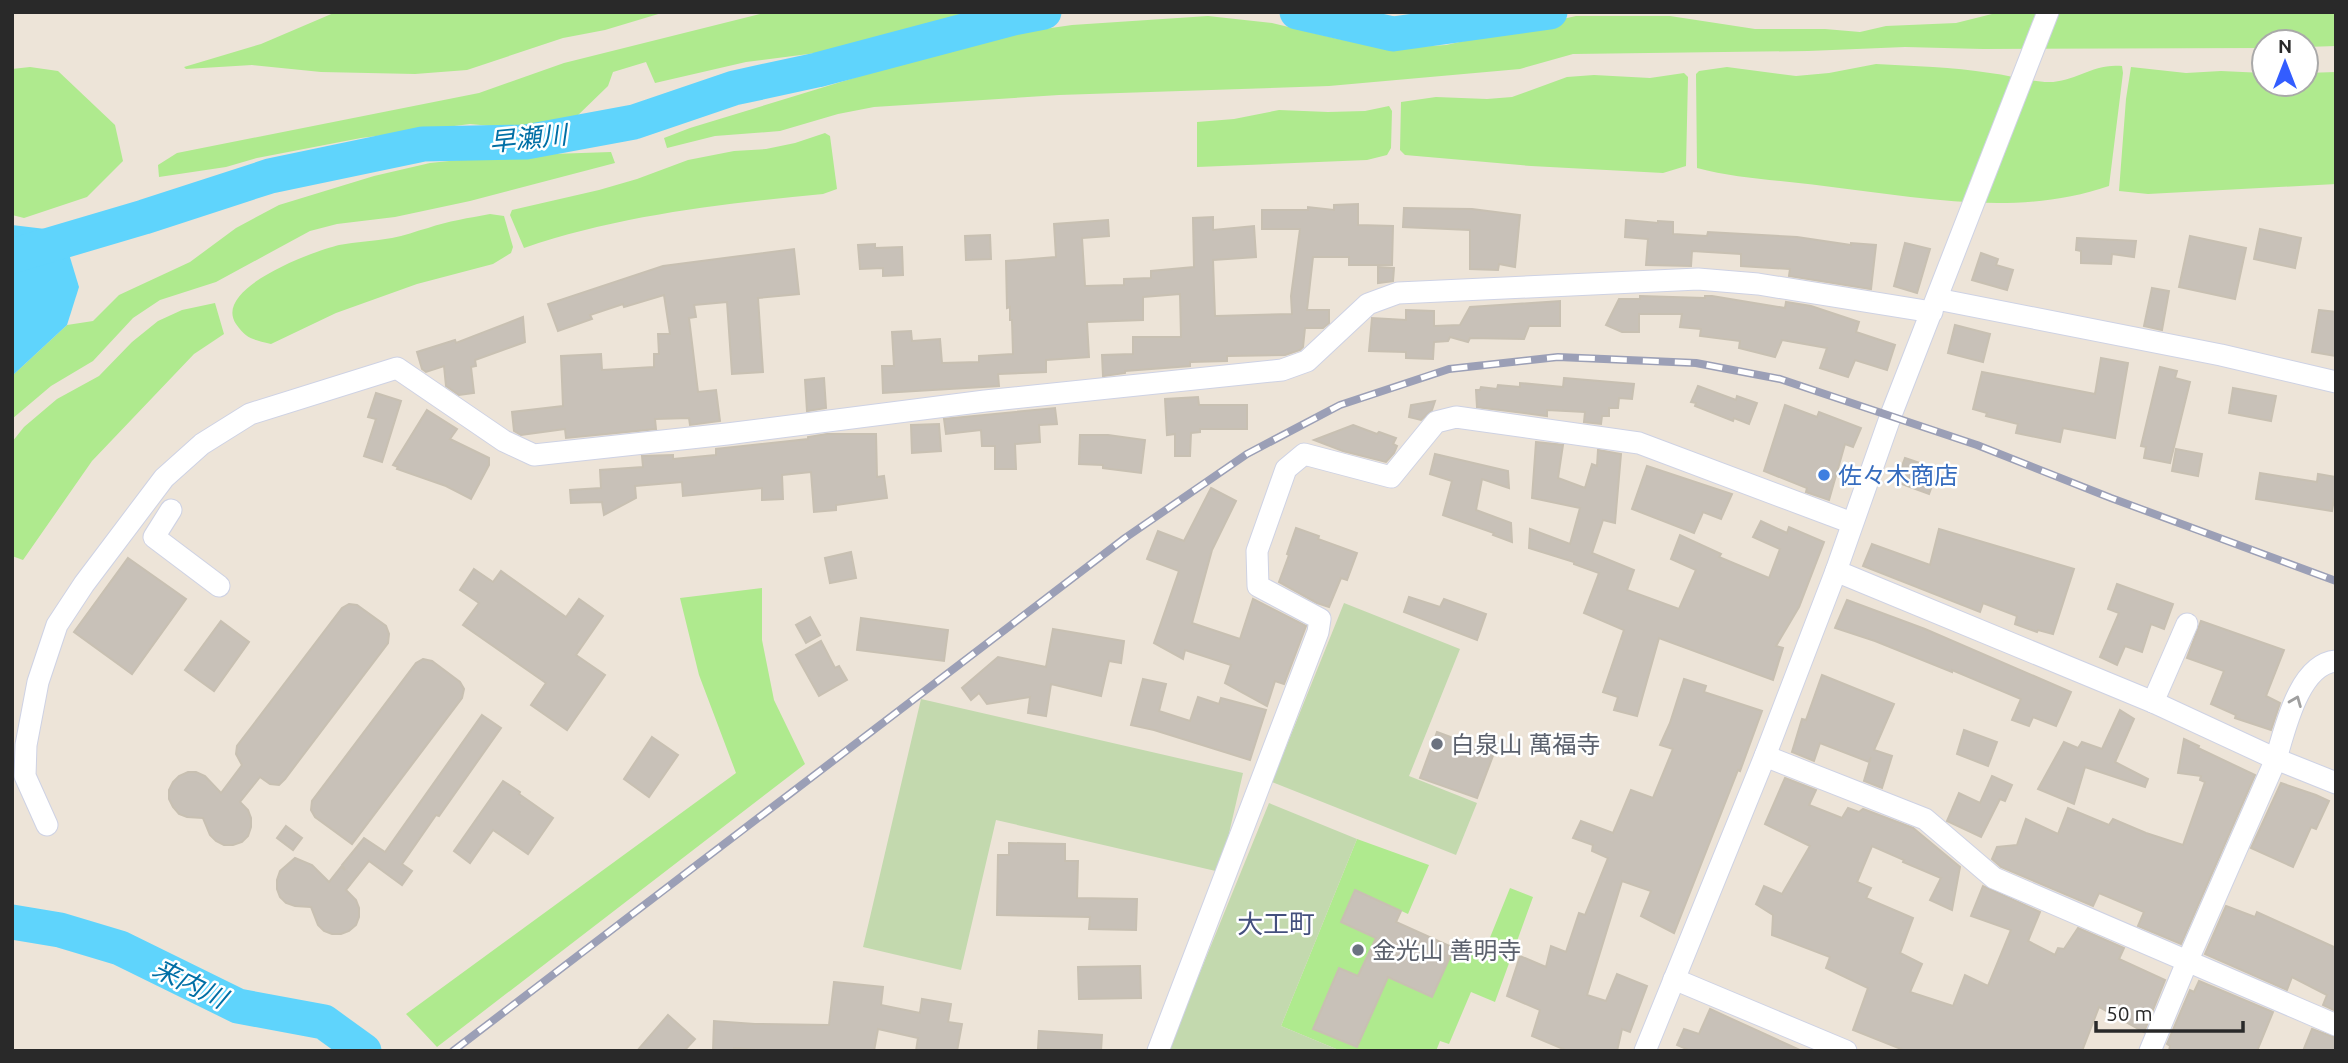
<svg xmlns="http://www.w3.org/2000/svg" width="2348" height="1063" viewBox="0 0 2348 1063" font-family="Ubuntu,'Noto Sans JP',sans-serif">
<rect width="100%" height="100%" fill="#ede4d8"/>
<!-- green -->
<g fill="#afea8e">
<polygon points="336,12 665,12 605,30 563,38 467,70 415,74 321,72 252,65 186,69 184,67 261,44"/>
<polygon points="768,12 986,12 909,34 824,52 746,62 655,83 646,62 613,72 608,86 574,119 513,128 470,124 361,138 257,158 226,167 159,177 158,165 177,153 479,93 564,63"/>
<polygon points="2000,12 2336,12 2336,46 2306,47 2306,42 2264,42 2264,48 1983,49 1905,47 1808,51 1573,54 1520,69 1329,86 1059,95 874,107 838,114 780,131 715,136 667,148 664,138 690,128 988,37 1072,25 1208,16 1272,23 1338,39 1400,48 1446,45 1576,16 1670,16 1755,29 1825,29 1860,32 1886,26 1956,23"/>
<path d="M1876,64c38,2 76,3 114,9 19,2 40,9 59,9 26,0 44,-19 73,-16l1,7 -14,113c-92,32 -191,11 -285,0 -43,-6 -86,-7 -127,-18l-1,-94 3,-3 28,-4 69,9 33,-3z"/>
<polygon points="30,67 58,71 115,125 123,161 87,197 24,218 12,215 12,69"/>
<polygon points="2131,67 2186,73 2221,71 2264,73 2264,84 2306,84 2306,73 2336,72 2336,184 2148,194 2119,191 2126,99"/>
<polygon points="1684,73 1688,77 1686,166 1663,173 1531,166 1405,155 1400,150 1401,102 1436,97 1487,99 1512,97 1567,77 1594,75 1650,78"/>
<polygon points="1389,106 1392,111 1391,148 1387,155 1367,160 1197,167 1197,122 1234,119 1279,110 1328,112 1365,111"/>
<path d="M825,133l5,3 7,53 -14,5c-101,10 -202,21 -299,54l-14,-33 2,-5 87,-20 38,-11 51,-19 46,-9 32,-2 29,-6z"/>
<polygon points="611,152 615,163 470,201 395,217 337,224 310,231 216,282 160,300 133,318 93,361 51,386 12,419 12,376 67,325 93,321 119,295 190,262 236,228 279,205 374,176 430,163 497,156"/>
<path d="M490,214l14,2 9,31 -2,6 -18,11 -76,20 -81,29 -65,31c-18,-5 -24,-4 -35,-20 -24,-36 78,-73 103,-79 17,-3 35,-4 53,-7 12,-2 24,-7 36,-10 20,-7 41,-10 62,-14z"/>
<polygon points="215,303 224,334 194,354 92,461 23,560 12,556 12,442 24,427 57,399 99,376 132,342 158,321 182,310"/>
<polygon points="762,588 762,640 774,700 805,764 437,1047 406,1014 736,773 699,675 680,598"/>
<polygon points="1357,839 1429,865 1408,914 1356,890 1341,922 1376,938 1358,976 1339,969 1313,1028 1356,1047 1388,977 1432,997 1454,948 1489,940 1510,888 1533,897 1495,1002 1471,992 1449,1044 1440,1041 1436,1051 1341,1051 1281,1026"/>
</g>
<!-- cemetery -->
<g fill="#c3d9ae">
<polygon points="1344,603 1460,649 1409,776 1477,803 1456,855 1272,782"/>
<polygon points="921,699 1243,773 1220,872 996,820 961,970 863,947"/>
<polygon points="1269,803 1357,839 1281,1026 1341,1051 1168,1051"/>
</g>
<!-- water -->
<polygon fill="#5fd4fc" points="12,225 62,231 79,287 67,325 12,376"/>
<g fill="none" stroke-linecap="round" stroke-linejoin="round">
<!-- river -->
<g stroke="#5fd4fc" stroke-width="35">
<polyline points="1297,12 1393,34 1550,12"/>
<polyline points="12,256 144,217 270,176 423,144 526,142 634,122 734,88 817,70 1013,18 1044,12"/>
<polyline points="12,922 60,930 120,948 238,1006 324,1022 364,1051"/>
</g>
</g>
<!-- building -->
<g fill="#c8c1b8" stroke="#c8c0b2" stroke-width="2">
<polygon points="1358,204 1358,225 1393,226 1392,265 1349,265 1349,257 1313,257 1307,310 1329,310 1329,323 1323,328 1305,328 1303,347 1300,350 1285,355 1227,356 1227,361 1190,362 1190,366 1125,371 1125,373 1103,376 1102,355 1133,354 1133,337 1181,337 1180,294 1143,297 1143,320 1087,322 1089,357 1046,360 1046,372 998,374 999,386 883,393 882,366 894,366 892,332 911,331 912,341 940,339 942,363 979,362 979,356 1013,354 1012,320 1010,320 1010,307 1007,308 1006,261 1056,257 1054,224 1108,220 1109,236 1082,238 1085,286 1124,285 1124,279 1151,278 1151,271 1194,267 1193,218 1213,217 1213,230 1254,226 1256,257 1213,260 1215,316 1292,314 1291,296 1300,229 1262,229 1262,210 1308,210 1308,207 1334,210 1334,205"/>
<polygon points="1404,208 1472,209 1520,215 1515,267 1499,264 1498,270 1470,269 1470,230 1403,227"/>
<polygon points="1626,220 1658,223 1658,221 1673,222 1673,234 1707,236 1708,232 1797,237 1851,245 1851,243 1876,245 1871,289 1789,276 1790,269 1741,266 1741,254 1692,251 1691,266 1646,265 1648,239 1625,237"/>
<polygon points="2260,229 2301,238 2295,268 2254,259"/>
<polygon points="990,235 991,259 966,260 965,236"/>
<polygon points="2190,236 2246,248 2235,299 2179,287"/>
<polygon points="2077,238 2136,241 2134,257 2112,254 2111,264 2081,263 2081,251 2076,250"/>
<polygon points="1905,243 1930,249 1917,293 1894,286"/>
<polygon points="875,244 875,248 902,247 903,275 883,276 883,268 860,269 858,245"/>
<polygon points="794,249 799,294 758,298 763,372 732,374 727,302 694,305 696,317 689,318 698,392 716,390 720,421 690,425 689,418 655,419 656,429 566,438 565,429 521,435 514,431 512,412 563,406 561,356 601,354 602,370 654,367 654,354 659,354 658,334 670,334 664,295 624,307 623,304 590,315 592,319 558,331 548,304 663,266"/>
<polygon points="1981,253 1998,259 1996,265 2013,270 2007,290 1972,280"/>
<polygon points="1378,267 1394,268 1393,281 1378,283"/>
<polygon points="2152,288 2169,291 2162,330 2144,326"/>
<polygon points="1640,296 1705,298 1705,296 1712,296 1785,308 1786,302 1811,306 1859,322 1856,332 1895,345 1887,370 1855,360 1848,377 1820,368 1827,348 1782,340 1775,357 1739,348 1740,341 1700,336 1701,329 1680,327 1682,314 1639,314 1639,332 1622,332 1606,325 1619,299 1640,299"/>
<polygon points="1560,301 1560,326 1529,326 1524,339 1470,338 1468,342 1450,337 1448,341 1434,342 1433,359 1406,358 1406,352 1369,351 1372,318 1406,320 1406,310 1434,311 1434,326 1460,325 1470,307"/>
<polygon points="2319,310 2336,312 2336,356 2312,352"/>
<polygon points="523,317 525,342 475,360 476,366 471,367 474,393 459,395 446,386 444,366 426,372 422,369 417,352 455,340 456,343"/>
<polygon points="1955,325 1990,334 1983,362 1948,353"/>
<polygon points="2101,358 2128,363 2115,438 2063,428 2060,442 2016,433 2018,424 1986,416 1987,413 1973,409 1982,372 2095,394"/>
<polygon points="2160,367 2177,371 2175,378 2190,382 2170,463 2144,458 2146,447 2141,446"/>
<polygon points="824,378 826,408 807,411 805,380"/>
<polygon points="1564,378 1634,384 1632,399 1619,398 1618,408 1609,408 1609,416 1602,416 1601,424 1584,422 1585,412 1547,410 1547,416 1477,407 1476,390 1480,390 1481,387 1497,389 1498,385 1520,387 1520,383 1563,387"/>
<polygon points="1698,386 1736,400 1737,396 1757,403 1749,424 1734,418 1733,421 1695,406 1696,403 1691,402"/>
<polygon points="2233,388 2276,396 2271,421 2229,413"/>
<polygon points="376,393 401,401 382,462 364,456 376,419 368,417"/>
<polygon points="1198,397 1199,405 1247,405 1247,429 1200,429 1200,432 1191,433 1190,456 1175,456 1175,434 1167,435 1165,399"/>
<polygon points="1435,401 1432,410 1421,420 1409,417 1411,405"/>
<polygon points="1785,405 1817,417 1819,412 1861,428 1853,447 1845,444 1829,500 1806,492 1807,488 1764,471"/>
<polygon points="1055,408 1057,424 1039,425 1040,442 1015,444 1016,469 995,469 995,446 982,446 981,430 946,434 944,419"/>
<polygon points="427,410 457,429 450,439 489,458 489,465 471,499 446,486 397,469 398,467 393,465"/>
<polygon points="939,424 941,451 912,453 911,425"/>
<polygon points="1353,425 1377,434 1379,432 1396,438 1393,444 1397,446 1394,453 1386,462 1343,451 1314,440"/>
<polygon points="827,434 876,434 877,477 884,476 887,498 836,505 836,510 814,512 811,472 782,475 783,499 762,500 762,488 683,496 682,482 635,486 636,498 604,515 602,502 571,503 570,490 601,488 600,470 643,467 642,456 673,455 673,459 716,455 716,449 808,439 808,437"/>
<polygon points="1080,435 1108,435 1145,440 1141,473 1103,468 1103,465 1079,464"/>
<polygon points="1536,442 1563,445 1558,478 1585,488 1592,464 1597,466 1598,450 1621,454 1615,523 1603,520 1592,553 1634,570 1627,590 1679,609 1696,570 1671,559 1680,535 1721,554 1719,557 1769,578 1780,549 1753,537 1761,521 1787,533 1789,527 1824,542 1799,607 1776,646 1783,648 1773,680 1659,638 1637,716 1614,710 1618,697 1603,692 1624,630 1584,613 1599,573 1574,564 1574,562 1529,548 1530,529 1570,544 1580,508 1532,498"/>
<polygon points="2176,449 2202,454 2198,476 2172,471"/>
<polygon points="1435,454 1508,471 1509,488 1482,479 1476,510 1511,523 1512,542 1493,535 1494,533 1443,515 1452,481 1430,474"/>
<polygon points="1905,458 1938,469 1929,494 1896,482"/>
<polygon points="1647,466 1732,494 1721,519 1703,512 1694,533 1632,509"/>
<polygon points="2260,473 2317,482 2318,474 2336,477 2336,499 2334,499 2332,511 2256,499"/>
<polygon points="1211,488 1236,501 1212,550 1192,623 1240,639 1253,599 1306,626 1284,684 1275,681 1267,706 1225,683 1231,665 1185,650 1183,659 1154,643 1179,571 1147,559 1158,531 1184,541"/>
<polygon points="1296,528 1319,536 1318,539 1357,553 1347,580 1341,578 1329,607 1317,603 1279,582 1289,555 1287,554"/>
<polygon points="1939,529 2074,569 2053,634 2038,630 2037,632 2015,624 2017,616 1983,603 1980,612 1863,566 1872,544 1930,565"/>
<polygon points="851,552 856,578 830,583 825,558"/>
<polygon points="128,558 186,599 132,674 74,632"/>
<polygon points="474,569 493,582 501,571 566,617 579,599 603,616 576,655 605,675 567,730 531,705 546,683 463,625 479,603 460,590"/>
<polygon points="2117,584 2173,604 2164,629 2151,624 2142,652 2125,646 2117,665 2100,657 2119,613 2108,609"/>
<polygon points="1409,597 1440,607 1444,599 1486,614 1477,640 1404,612"/>
<polygon points="1847,600 1925,629 2071,692 2056,726 2033,717 2029,726 2012,720 2021,699 1952,670 1952,672 1875,641 1835,628"/>
<polygon points="349,604 357,605 386,626 389,634 388,643 285,779 279,785 270,784 260,777 240,802 248,810 251,818 251,827 248,836 242,842 233,845 224,845 216,841 210,835 203,818 187,817 179,814 173,807 169,799 169,790 173,782 179,776 188,772 196,772 205,776 221,793 242,765 236,754 237,746 342,608"/>
<polygon points="810,617 820,635 806,643 796,625"/>
<polygon points="861,618 948,630 944,661 857,650"/>
<polygon points="221,621 249,642 214,691 185,670"/>
<polygon points="2201,621 2284,650 2266,696 2280,703 2271,730 2235,718 2236,715 2211,704 2224,671 2187,658"/>
<polygon points="1053,629 1124,641 1121,663 1109,661 1101,696 1051,684 1046,716 1028,713 1030,697 987,704 979,693 971,700 962,688 998,657 1046,667"/>
<polygon points="821,641 835,668 839,666 847,680 819,696 796,655"/>
<polygon points="423,659 432,661 460,682 464,689 462,698 352,844 315,817 311,810 312,801 416,663"/>
<polygon points="1822,675 1894,704 1874,750 1892,756 1882,788 1864,781 1871,757 1869,762 1820,743 1814,761 1792,752 1802,719 1806,720"/>
<polygon points="1143,679 1166,684 1159,711 1190,721 1198,697 1219,704 1221,698 1266,710 1250,760 1154,730 1131,725"/>
<polygon points="1684,679 1706,686 1704,692 1762,711 1740,771 1738,770 1674,933 1641,916 1651,891 1622,881 1587,995 1606,1001 1617,974 1647,986 1630,1032 1622,1029 1617,1051 1568,1051 1532,1036 1540,1010 1507,996 1520,956 1546,967 1551,946 1566,952 1579,913 1585,915 1608,858 1592,851 1593,845 1573,838 1581,821 1613,833 1631,790 1653,798 1673,749 1660,745 1670,723"/>
<polygon points="2120,710 2134,719 2115,762 2148,779 2145,787 2085,767 2074,804 2038,789 2064,742 2078,748 2082,742 2102,749"/>
<polygon points="482,715 501,728 439,816 436,815 402,864 412,871 402,885 369,861 346,890 356,900 359,908 359,917 356,925 349,931 341,934 332,934 324,931 318,925 311,907 295,906 286,903 280,897 277,889 277,880 280,871 295,858 312,865 329,882 341,867 345,870 342,865 364,838 385,852"/>
<polygon points="1964,730 1997,742 1988,766 1957,754"/>
<polygon points="1437,732 1494,753 1477,798 1420,778"/>
<polygon points="652,737 678,755 649,797 624,779"/>
<polygon points="2184,739 2199,746 2198,748 2255,775 2181,944 2138,926 2144,912 2099,893 2093,906 2001,867 1992,859 1997,847 2017,845 2026,819 2058,834 2068,808 2109,825 2113,819 2146,833 2183,845 2205,782 2200,780 2201,776 2178,773"/>
<polygon points="1992,776 2012,785 2005,801 2000,799 1981,837 1947,821 1959,793 1980,803"/>
<polygon points="1785,778 1816,790 1809,805 1842,818 1848,808 1859,812 1863,809 1913,828 1960,867 1952,910 1930,900 1941,878 1903,862 1904,860 1872,846 1857,882 1871,888 1866,898 1913,918 1900,953 1922,964 1910,992 1953,1006 1965,975 1988,986 2011,930 1971,916 1983,886 2040,912 2028,941 2055,955 2058,948 2064,949 2078,928 2124,948 2119,959 2165,980 2144,1032 2099,1007 2082,1051 1906,1051 1853,1030 1868,988 1826,968 1830,957 1772,935 1773,915 1756,904 1764,886 1782,894 1810,846 1765,824"/>
<polygon points="503,781 520,792 519,794 553,818 528,854 493,830 470,863 454,851"/>
<polygon points="2281,783 2316,795 2329,801 2316,829 2311,827 2293,867 2251,848"/>
<polygon points="286,826 302,838 293,850 277,838"/>
<polygon points="1009,843 1065,844 1065,861 1078,861 1077,898 1137,899 1136,930 1089,929 1090,917 997,915 998,855 1009,855"/>
<polygon points="1355,890 1401,911 1396,922 1454,948 1432,997 1388,977 1357,1047 1313,1029 1339,968 1358,976 1376,938 1341,922"/>
<polygon points="2226,906 2255,917 2257,912 2336,948 2336,1011 2323,1005 2327,995 2292,977 2287,990 2205,954"/>
<polygon points="1140,966 1141,998 1079,999 1078,967"/>
<polygon points="2199,981 2273,1012 2257,1051 2169,1051 2170,1046 2167,1044 2190,990 2194,992"/>
<polygon points="834,982 883,987 881,1005 920,1013 922,999 951,1004 948,1022 962,1024 957,1051 916,1051 918,1038 878,1029 874,1051 771,1051 734,1048 734,1051 713,1051 714,1021 755,1024 829,1025"/>
<polygon points="1710,1009 1802,1051 1691,1051 1677,1045 1684,1029 1699,1034"/>
<polygon points="668,1015 695,1039 684,1051 637,1051"/>
<polygon points="2312,1029 2336,1038 2336,1051 2303,1051"/>
<polygon points="1039,1031 1102,1035 1101,1051 1038,1049"/>
</g>
<g fill="none" stroke-linecap="round" stroke-linejoin="round">
<defs>
<g id="minor">
<polyline points="1937,299 2221,355 2336,382"/>
<polyline points="171,510 154,537 219,586"/>
<polyline points="1836,571 2153,702 2276,759 2336,783"/>
<polyline points="2153,702 2187,624"/>
<polyline points="1765,756 1925,819 1994,878 2336,1025"/>
<polyline points="47,825 25,776 26,745 38,682 57,625 84,584 164,478 202,444 250,414 397,368 504,441 534,455 727,434 985,401 1282,370 1307,361 1368,304 1398,293 1698,279 1758,284 1932,312"/>
<polyline points="1674,979 1846,1051"/>
<polyline points="1158,1051 1318,632 1320,619 1258,586 1257,551 1286,469 1304,454 1391,477 1436,422 1456,417 1639,443 1852,523"/>
<polyline points="1645,1051 1765,756 1836,571 1891,415 2048,12"/>
<path d="M2150,1051l37,-89 89,-203c9,-30 23,-95 60,-98"/>
</g>
</defs>
<!-- minor casing -->
<use href="#minor" stroke="#ced2e4" stroke-width="23"/>
<!-- minor -->
<use href="#minor" stroke="#fff" stroke-width="21"/>
<defs>
<polyline id="rail" points="453,1051 1125,538 1247,454 1340,405 1449,369 1558,357 1696,363 1780,379 1977,445 2111,498 2336,581"/>
</defs>
<!-- rail casing -->
<use href="#rail" stroke="#9b9fb6" stroke-width="8"/>
<!-- rail -->
<use href="#rail" stroke="#fff" stroke-width="5" stroke-dasharray="16" stroke-linecap="butt"/>
</g>
<!-- one-way arrows -->
<defs><path id="oneway-chevron" d="M-2-3.5L2.5 0L-2 3.5" fill="none" stroke-width="1.6" stroke-linecap="round" stroke-linejoin="round" transform="scale(1.75)"/></defs>
<use stroke="#9f9f9f" href="#oneway-chevron" transform="translate(2296 701) rotate(-68)"/>
<!-- markers -->
<circle fill="#3f7fe0" stroke="#fff" stroke-width="2.5" cx="1824" cy="475" r="7"/>
<g fill="#6b7280" stroke="#fff" stroke-width="2.5">
<circle cx="1437" cy="744" r="7"/>
<circle cx="1358" cy="950" r="7"/>
</g>
<g text-anchor="middle" dominant-baseline="central" stroke-width="5" stroke-linejoin="round" paint-order="stroke">
<!-- shop labels -->
<g font-size="24" fill="#366cbe" stroke="#fff" text-anchor="start">
<text x="1838" y="475">佐々木商店</text>
</g>
<!-- worship labels -->
<g font-size="24" fill="#5b616d" stroke="#fff" text-anchor="start">
<text x="1451" y="744">白泉山 萬福寺</text>
<text x="1372" y="950">金光山 善明寺</text>
</g>
<!-- water labels -->
<g font-size="26" font-style="italic" fill="#006fa5" stroke="#fff">
<text transform="translate(528 138) rotate(-6)">早瀬川</text>
<text transform="translate(190 983) rotate(26)">来内川</text>
</g>
<!-- neighbourhood labels -->
<g font-size="26" fill="#44507e" stroke="#fff">
<text x="1276" y="923">大工町</text>
</g>
</g>
<!-- border -->
<rect width="2348" height="1063" fill="none" stroke="#292929" stroke-width="28"/>
<!-- north arrow -->
<g transform="translate(2285 63)"><circle r="33" fill="#ffffff" stroke="#a9a9a9" stroke-width="2"/>
<path d="M0-5L12 26L0 18L-12 26Z" fill="#335dff"/>
<text y="-10" font-size="19" font-weight="bold" text-anchor="middle" fill="#292929">N</text>
</g>
<!-- scale -->
<path d="M2096 1021v10h147v-10" fill="none" stroke="#292929" stroke-width="3.5"/>
<text x="2106" y="1021" font-size="21" fill="#292929" stroke="#ffffff" stroke-width="5" paint-order="stroke">50 m</text>
</svg>
